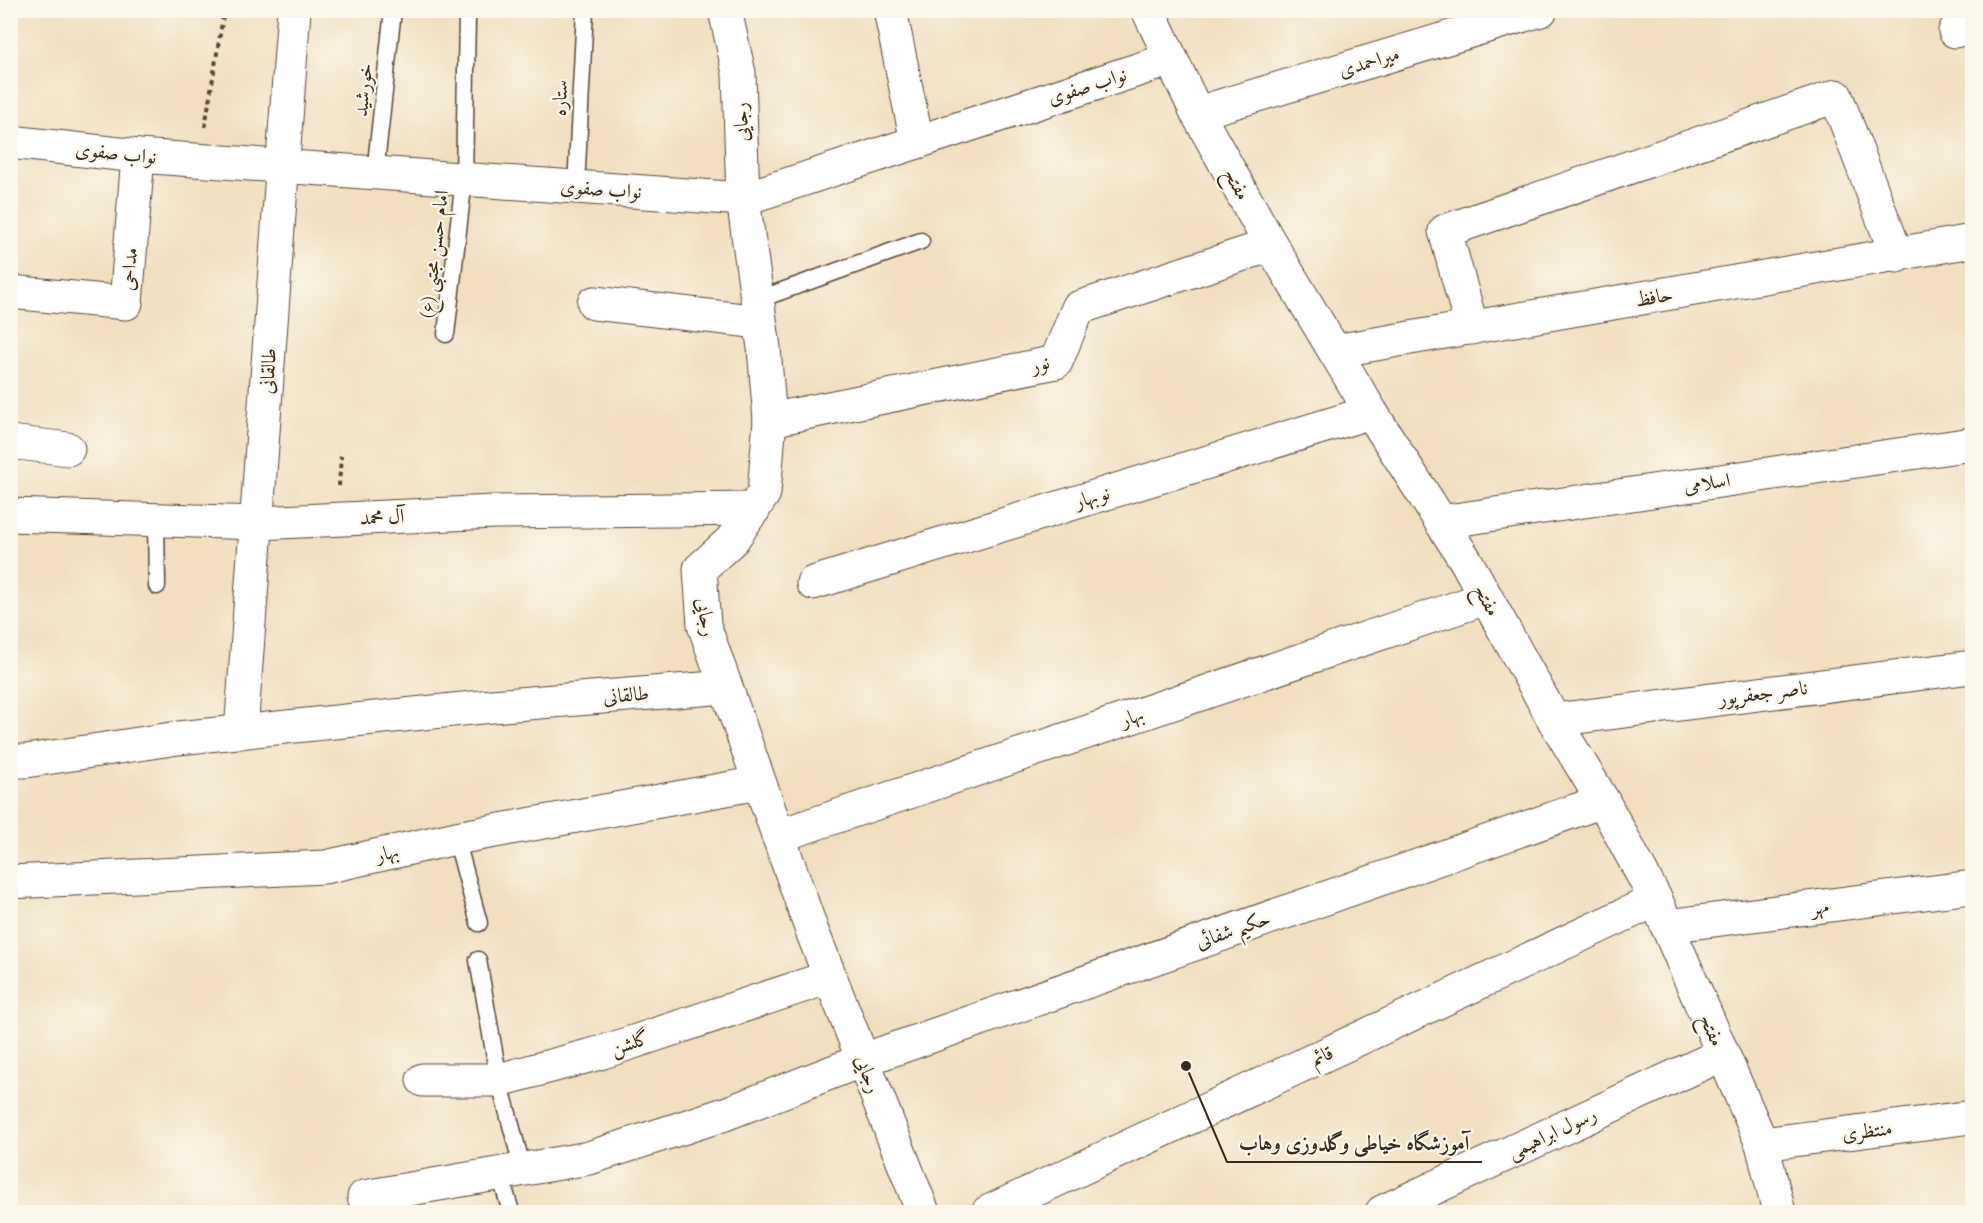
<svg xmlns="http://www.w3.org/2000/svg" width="1983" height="1223" viewBox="0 0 1983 1223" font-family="'IM FELL French Canon',Amiri,serif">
<rect width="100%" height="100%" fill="#fbf7ec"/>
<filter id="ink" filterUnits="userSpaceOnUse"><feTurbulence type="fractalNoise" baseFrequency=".0167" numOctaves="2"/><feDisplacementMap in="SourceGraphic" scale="12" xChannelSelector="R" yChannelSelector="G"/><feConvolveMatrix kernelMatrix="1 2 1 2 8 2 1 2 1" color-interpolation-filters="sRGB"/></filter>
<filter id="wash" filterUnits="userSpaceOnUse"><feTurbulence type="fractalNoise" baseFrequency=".008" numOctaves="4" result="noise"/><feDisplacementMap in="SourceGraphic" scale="24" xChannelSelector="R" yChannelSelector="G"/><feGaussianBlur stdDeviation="1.35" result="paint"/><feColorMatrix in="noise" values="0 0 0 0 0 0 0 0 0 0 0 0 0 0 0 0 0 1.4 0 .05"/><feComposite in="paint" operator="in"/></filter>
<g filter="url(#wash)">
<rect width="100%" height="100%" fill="#f1dfc0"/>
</g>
<g filter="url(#ink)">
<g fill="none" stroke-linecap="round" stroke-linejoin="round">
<defs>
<g id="service">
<polyline points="375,173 393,10"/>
<polyline points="576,187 585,10"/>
<polyline points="757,300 921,241"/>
<polyline points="446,334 464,179 467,16"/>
<polyline points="156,519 157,586"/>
<polyline points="456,838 479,923"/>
<polyline points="478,960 499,1080 523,1170"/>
<polyline points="500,1174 511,1212"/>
</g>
<g id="minor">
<polyline points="725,10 739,73 743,199 764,348 770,420 764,493 733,539 700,569 704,625 812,931 923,1212"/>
<polyline points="890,10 917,142"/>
<polyline points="1955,31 1972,27"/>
<polyline points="1197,113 1541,10"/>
<polyline points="10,142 138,156 743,199 1171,59"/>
<polyline points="10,292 126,303 138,156"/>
<polyline points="594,303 760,322"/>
<polyline points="1472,328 1445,231 1836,96 1897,256"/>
<polyline points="1335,351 1972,241"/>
<polyline points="770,420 1056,362 1078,308 1271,245"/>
<polyline points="10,442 68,449"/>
<polyline points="10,515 258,523 494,512 754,509"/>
<polyline points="1441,522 1972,444"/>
<polyline points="813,583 1371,412"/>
<polyline points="1554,720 1972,667"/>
<polyline points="241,732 294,10"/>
<polyline points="10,761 26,761 178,738 492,706 726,687"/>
<polyline points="778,836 1486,598"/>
<polyline points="10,882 325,867 456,838 759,783"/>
<polyline points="1667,926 1972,887"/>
<polyline points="423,1080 499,1080 603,1052 830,977"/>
<polyline points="1762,1144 1972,1117"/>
<polyline points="364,1197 589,1158 725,1114 863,1060 1603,801"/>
<polyline points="988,1212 1656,900"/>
<polyline points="1382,1212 1723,1054"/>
</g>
<polyline id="tertiary" points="1148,10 1197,113 1271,245 1371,412 1466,561 1554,720 1603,801 1656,900 1762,1144 1779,1212"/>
</defs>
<!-- service casing -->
<use href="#service" stroke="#564536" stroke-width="19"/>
<!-- minor casing -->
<use href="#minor" stroke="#564536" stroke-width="35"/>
<!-- tertiary casing -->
<use href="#tertiary" stroke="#564536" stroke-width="35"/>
<!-- path -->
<g stroke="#564536" stroke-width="4" stroke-dasharray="4.5 4.5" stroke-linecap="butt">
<polyline points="205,127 224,10"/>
<polyline points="339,486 341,456"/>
</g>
<!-- service -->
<use href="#service" stroke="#fff" stroke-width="16"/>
<!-- minor -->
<use href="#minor" stroke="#fff" stroke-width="33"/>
<!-- tertiary -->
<use href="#tertiary" stroke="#fff" stroke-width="33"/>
</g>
</g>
<g text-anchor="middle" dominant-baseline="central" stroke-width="4.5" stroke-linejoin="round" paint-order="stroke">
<!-- street labels -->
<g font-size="20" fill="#3b2a1e" stroke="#fbf7ec">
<text transform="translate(1369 62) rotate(-17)">میراحمدی</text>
<text transform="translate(1087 86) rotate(-18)">نواب صفوی</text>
<text transform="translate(363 90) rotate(-84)">خورشید</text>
<text transform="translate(560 98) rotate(-87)">ستاره</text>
<text transform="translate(741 122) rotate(-92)">رجایی</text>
<text transform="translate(116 153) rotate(6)">نواب صفوی</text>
<text transform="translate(1237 184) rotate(61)">مفتح</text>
<text transform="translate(601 189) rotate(4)">نواب صفوی</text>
<text transform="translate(434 254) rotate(-83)">امام حسن مجتبی (ع)</text>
<text transform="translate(129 269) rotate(-85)">مداحی</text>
<text transform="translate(1654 297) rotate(-10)">حافظ</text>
<text transform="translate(1040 364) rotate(-18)">نور</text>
<text transform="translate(268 371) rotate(-86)">طالقانی</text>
<text transform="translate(1707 483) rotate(-8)">اسلامی</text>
<text transform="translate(1092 497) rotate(-17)">نوبهار</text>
<text transform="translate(382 517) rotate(-3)">آل محمد</text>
<text transform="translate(1487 600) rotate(61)">مفتح</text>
<text transform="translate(706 617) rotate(80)">رجایی</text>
<text transform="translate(1763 693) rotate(-7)">ناصر جعفرپور</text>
<text transform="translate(626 695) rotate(-5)">طالقانی</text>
<text transform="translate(1132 717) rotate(-19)">بهار</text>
<text transform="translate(387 853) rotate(-13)">بهار</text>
<text transform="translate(1820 907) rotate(-7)">مهر</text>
<text transform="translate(1233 930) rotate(-19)">حکیم شفائی</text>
<text transform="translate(1712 1030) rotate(66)">مفتح</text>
<text transform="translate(630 1043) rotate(-18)">گلشن</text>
<text transform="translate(1322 1056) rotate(-25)">قائم</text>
<text transform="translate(868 1074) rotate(69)">رجایی</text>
<text transform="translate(1867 1131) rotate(-7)">منتظری</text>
<text transform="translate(1552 1133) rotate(-25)">رسول ابراهیمی</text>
</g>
</g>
<!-- callouts -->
<path fill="none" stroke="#3b2a1e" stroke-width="2" d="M1186 1066L1227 1162H1482"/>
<circle fill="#3b2a1e" stroke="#fbf7ec" stroke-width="2" cx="1186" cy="1066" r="6"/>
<g font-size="21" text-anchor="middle" font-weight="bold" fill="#3b2a1e" stroke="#fbf7ec" stroke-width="4.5" stroke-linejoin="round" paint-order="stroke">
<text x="1354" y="1150">آموزشگاه خیاطی وگلدوزی وهاب</text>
</g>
<!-- margin -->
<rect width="1983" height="1223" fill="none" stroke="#fbf7ec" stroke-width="36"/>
</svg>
